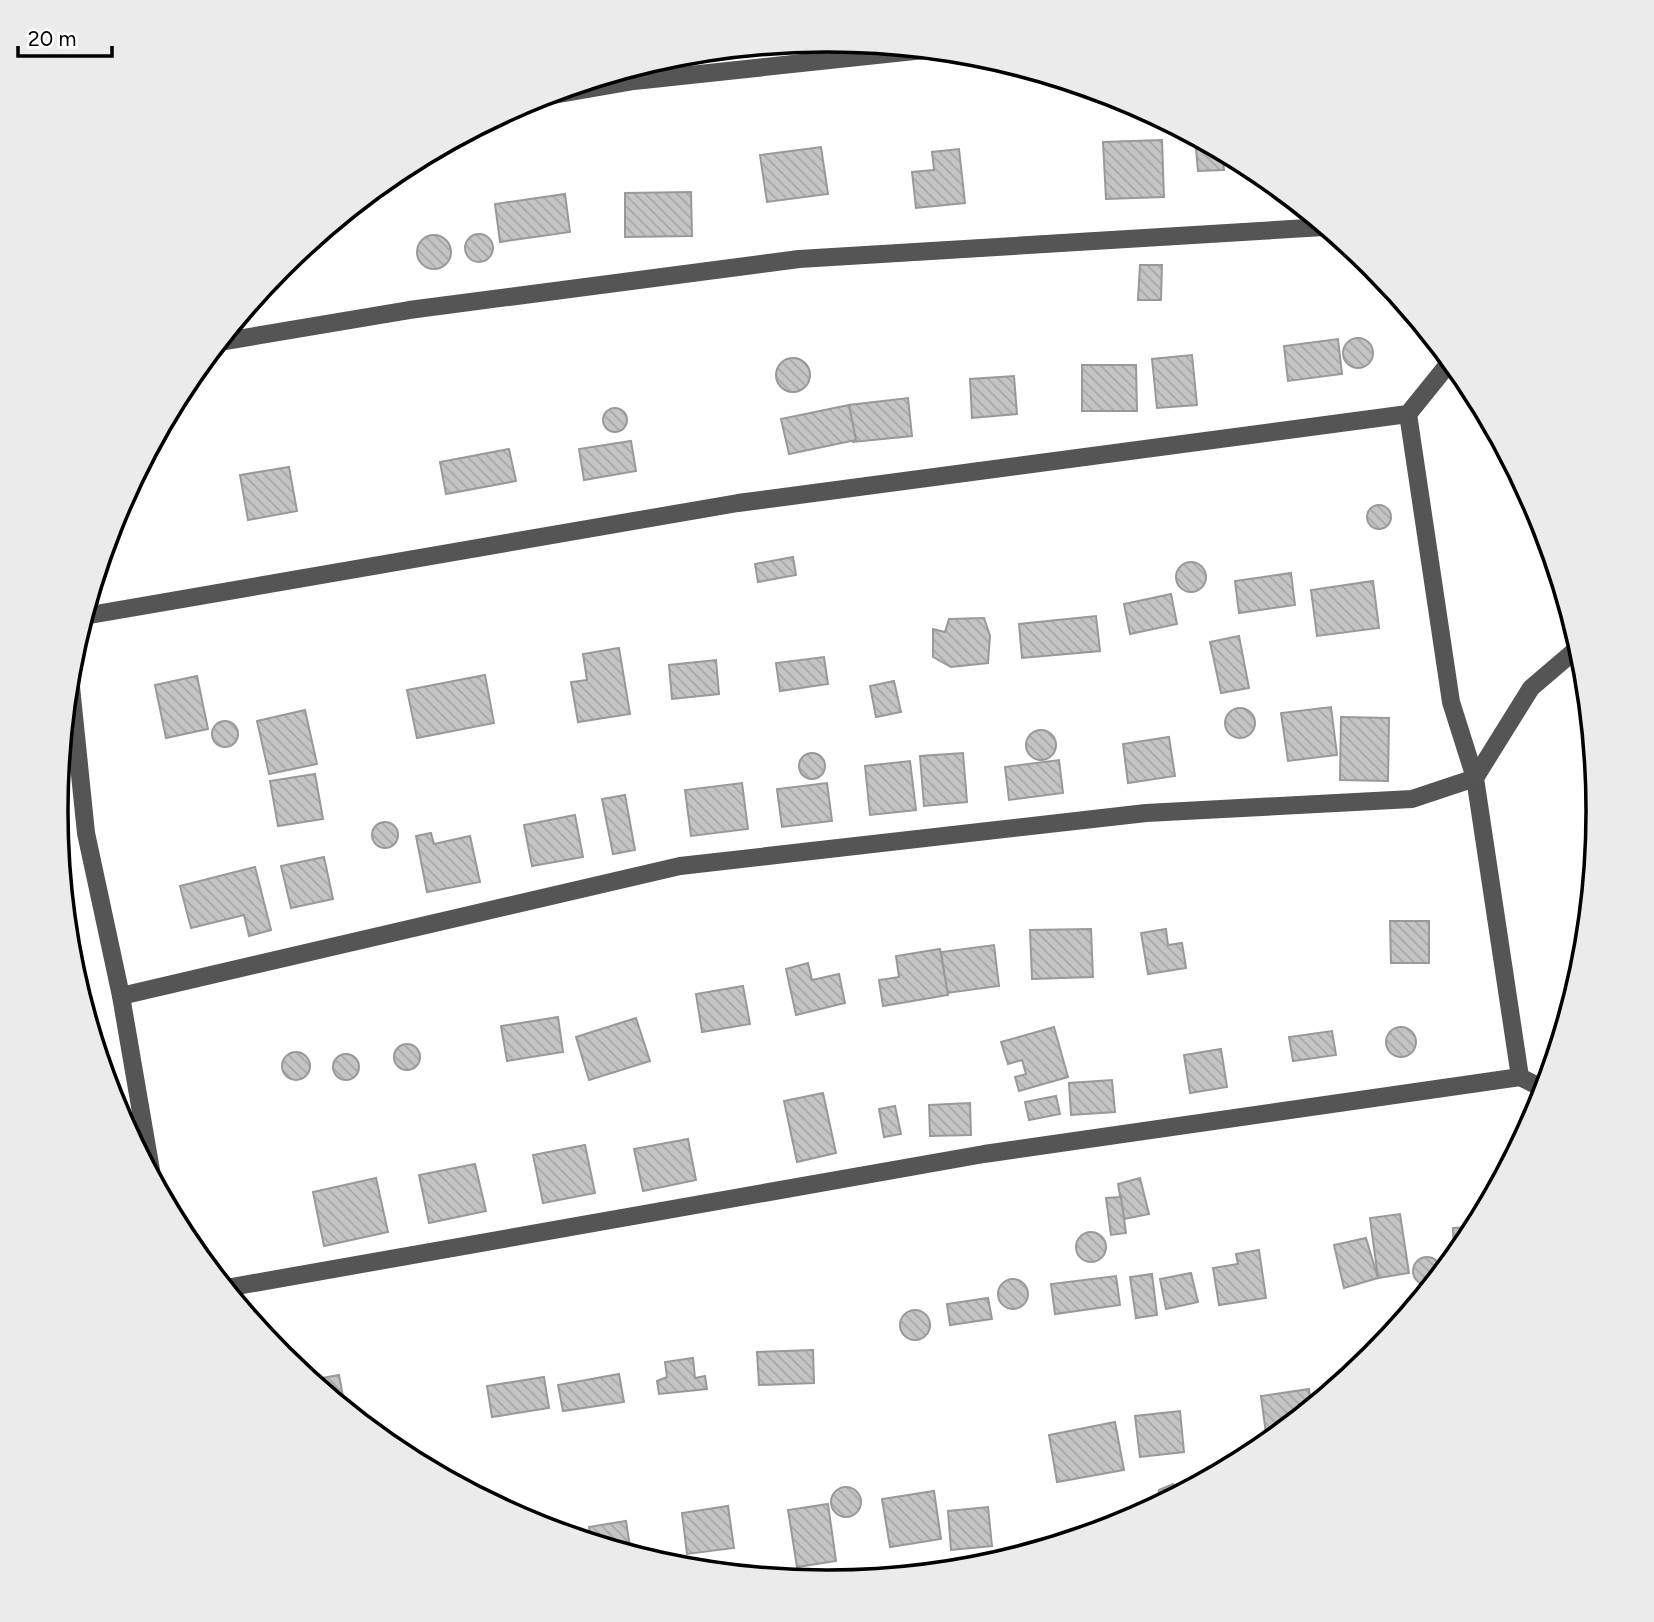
<svg xmlns="http://www.w3.org/2000/svg" width="1654" height="1622" viewBox="0 0 1654 1622" font-family="Figtree,sans-serif">
<defs>
<pattern id="building-back-hatch" width="6" height="6" patternUnits="userSpaceOnUse" patternTransform="scale(1.75)"><rect width="6" height="6" fill="#c4c4c4"/><path d="M-1 5l2 2M0 0l6 6M5-1l2 2" fill="none" stroke="#a7a7a7"/></pattern>
</defs>
<rect width="100%" height="100%" fill="#fff"/>
<!-- building -->
<g fill="url(#building-back-hatch)" stroke="#999" stroke-width="2">
<polygon points="1195,138 1222,152 1224,170 1198,171"/>
<polygon points="1162,140 1164,197 1106,199 1103,142"/>
<polygon points="821,147 828,194 767,202 760,155"/>
<polygon points="959,149 965,203 916,208 912,172 934,170 932,152"/>
<polygon points="691,192 692,236 625,237 625,193"/>
<polygon points="565,194 570,232 500,242 495,204"/>
<circle cx="479" cy="248" r="14"/>
<circle cx="434" cy="252" r="17"/>
<polygon points="1140,265 1162,265 1161,300 1138,300"/>
<circle cx="1358" cy="353" r="15"/>
<polygon points="1338,339 1342,374 1288,381 1284,346"/>
<polygon points="1192,355 1197,405 1157,408 1152,359"/>
<circle cx="793" cy="375" r="17"/>
<polygon points="1082,365 1136,365 1137,411 1082,411"/>
<polygon points="1014,376 1017,414 972,418 970,379"/>
<polygon points="908,398 912,436 853,442 849,405"/>
<polygon points="849,405 856,440 789,454 781,419"/>
<circle cx="615" cy="420" r="12"/>
<polygon points="631,441 636,471 584,480 579,449"/>
<polygon points="509,449 516,481 446,494 440,462"/>
<polygon points="289,467 297,511 248,520 240,475"/>
<circle cx="1379" cy="517" r="12"/>
<polygon points="793,557 796,575 758,582 755,564"/>
<circle cx="1191" cy="577" r="15"/>
<polygon points="1291,573 1295,605 1239,613 1235,581"/>
<polygon points="1373,581 1379,628 1317,636 1311,590"/>
<polygon points="1171,594 1177,624 1130,634 1124,604"/>
<polygon points="1096,616 1100,651 1022,658 1019,624"/>
<polygon points="984,618 990,636 988,663 951,667 933,657 933,629 945,632 949,619"/>
<polygon points="1239,636 1249,688 1221,693 1210,642"/>
<polygon points="619,648 630,714 578,722 571,682 587,680 583,654"/>
<polygon points="824,657 828,684 780,691 776,663"/>
<polygon points="716,660 719,694 672,699 669,665"/>
<polygon points="485,675 494,723 417,738 407,690"/>
<polygon points="197,676 208,729 166,738 155,685"/>
<polygon points="894,681 901,712 876,717 870,686"/>
<polygon points="1331,707 1337,755 1288,761 1281,713"/>
<circle cx="1240" cy="723" r="15"/>
<polygon points="305,710 317,764 269,774 257,721"/>
<polygon points="1341,717 1389,718 1388,781 1340,780"/>
<circle cx="225" cy="734" r="13"/>
<circle cx="1041" cy="745" r="15"/>
<polygon points="1169,737 1175,776 1128,783 1123,744"/>
<polygon points="963,753 967,802 924,806 920,756"/>
<circle cx="812" cy="766" r="13"/>
<polygon points="1059,760 1063,793 1009,800 1005,767"/>
<polygon points="910,761 916,810 870,815 865,766"/>
<polygon points="315,774 323,819 278,826 270,781"/>
<polygon points="742,783 748,829 691,836 685,790"/>
<polygon points="827,783 832,821 782,827 777,789"/>
<polygon points="625,795 635,850 613,854 602,799"/>
<polygon points="575,815 583,857 532,866 524,825"/>
<circle cx="385" cy="835" r="13"/>
<polygon points="431,833 434,844 470,836 480,882 427,892 416,836"/>
<polygon points="324,857 333,899 291,908 281,866"/>
<polygon points="255,867 271,930 249,936 244,915 191,928 180,886"/>
<polygon points="1390,921 1429,921 1429,963 1391,963"/>
<polygon points="1091,929 1093,977 1032,979 1030,930"/>
<polygon points="1166,929 1168,945 1182,943 1186,968 1148,974 1141,933"/>
<polygon points="994,945 999,986 947,993 941,952"/>
<polygon points="940,949 948,995 883,1006 879,980 899,977 896,956"/>
<polygon points="808,963 812,980 839,974 845,1003 796,1015 786,969"/>
<polygon points="743,986 750,1024 702,1032 696,994"/>
<polygon points="558,1017 563,1052 507,1061 501,1026"/>
<polygon points="636,1018 650,1061 589,1080 576,1037"/>
<circle cx="1401" cy="1042" r="15"/>
<polygon points="1054,1027 1068,1077 1019,1091 1015,1077 1026,1074 1022,1060 1008,1064 1001,1042"/>
<polygon points="1332,1031 1336,1055 1293,1061 1289,1037"/>
<circle cx="407" cy="1057" r="13"/>
<polygon points="1221,1049 1227,1087 1190,1093 1184,1055"/>
<circle cx="296" cy="1066" r="14"/>
<circle cx="346" cy="1067" r="13"/>
<polygon points="1112,1080 1115,1112 1071,1115 1069,1083"/>
<polygon points="823,1093 836,1153 797,1162 784,1101"/>
<polygon points="1056,1096 1060,1114 1029,1120 1025,1102"/>
<polygon points="970,1103 971,1135 930,1136 929,1105"/>
<polygon points="895,1106 901,1134 884,1137 879,1109"/>
<polygon points="688,1139 696,1180 643,1191 634,1149"/>
<polygon points="585,1145 595,1193 543,1203 533,1155"/>
<polygon points="475,1164 486,1211 429,1223 419,1175"/>
<polygon points="376,1178 388,1232 324,1246 313,1192"/>
<polygon points="1140,1178 1149,1214 1124,1219 1118,1184"/>
<polygon points="1121,1197 1126,1233 1111,1235 1106,1198"/>
<polygon points="1400,1214 1409,1273 1378,1278 1370,1218"/>
<polygon points="1474,1227 1468,1240 1454,1257 1453,1228"/>
<circle cx="1091" cy="1247" r="15"/>
<polygon points="1366,1238 1378,1278 1344,1288 1334,1245"/>
<polygon points="1259,1250 1266,1298 1219,1305 1213,1268 1238,1264 1236,1254"/>
<circle cx="1427" cy="1271" r="14"/>
<polygon points="1191,1273 1198,1302 1166,1309 1160,1279"/>
<polygon points="1152,1274 1157,1315 1136,1318 1130,1277"/>
<polygon points="1116,1276 1120,1305 1055,1314 1051,1284"/>
<circle cx="1013" cy="1294" r="15"/>
<polygon points="988,1298 992,1319 950,1325 947,1304"/>
<circle cx="915" cy="1325" r="15"/>
<polygon points="813,1350 814,1383 759,1385 757,1352"/>
<polygon points="693,1358 695,1378 705,1376 707,1389 659,1394 657,1381 667,1377 665,1362"/>
<polygon points="619,1374 624,1402 563,1411 558,1385"/>
<polygon points="339,1375 345,1407 311,1380"/>
<polygon points="544,1377 549,1408 492,1417 487,1386"/>
<polygon points="1309,1389 1311,1406 1267,1441 1261,1396"/>
<polygon points="1180,1411 1184,1452 1140,1457 1135,1416"/>
<polygon points="1115,1422 1124,1470 1057,1482 1049,1435"/>
<polygon points="1173,1484 1183,1490 1157,1505 1159,1490"/>
<circle cx="846" cy="1502" r="15"/>
<polygon points="934,1491 941,1539 890,1547 882,1499"/>
<polygon points="828,1504 836,1561 797,1567 788,1510"/>
<polygon points="728,1506 734,1548 687,1554 682,1513"/>
<polygon points="988,1507 992,1546 951,1550 948,1511"/>
<polygon points="626,1521 631,1553 591,1541 589,1527"/>
</g>
<g fill="none" stroke-linecap="round" stroke-linejoin="round">
<!-- minor -->
<g stroke="#555" stroke-width="18">
<polyline points="536,98 634,81 924,50"/>
<polyline points="219,342 409,310 799,259 1324,227"/>
<polyline points="1408,414 1451,702 1475,778 1520,1077 1544,1089"/>
<polyline points="84,616 738,503 1408,414 1450,362"/>
<polyline points="70,677 86,833 121,996 152,1176"/>
<polyline points="121,996 680,866 1146,813 1412,799 1475,778 1531,688 1579,647"/>
<polyline points="226,1288 984,1154 1520,1077"/>
</g>
</g>
<!-- crop -->
<path d="M0 0H1654V1622H0ZM826 52H828A758 758 0 0 1 1586 810V812A758 758 0 0 1 828 1570H826A758 758 0 0 1 68 812V810A758 758 0 0 1 826 52Z" fill="#ebebeb" fill-rule="evenodd"/>
<path fill="none" stroke="#000" stroke-width="3.5" d="M826 52H828A758 758 0 0 1 1586 810V812A758 758 0 0 1 828 1570H826A758 758 0 0 1 68 812V810A758 758 0 0 1 826 52Z"/>
<!-- scale -->
<path d="M18 46v10h94v-10" fill="none" stroke="#000000" stroke-width="3.5"/>
<text x="28" y="46" font-size="21" fill="#000000" stroke="#ffffff" stroke-width="5" paint-order="stroke">20 m</text>
</svg>
